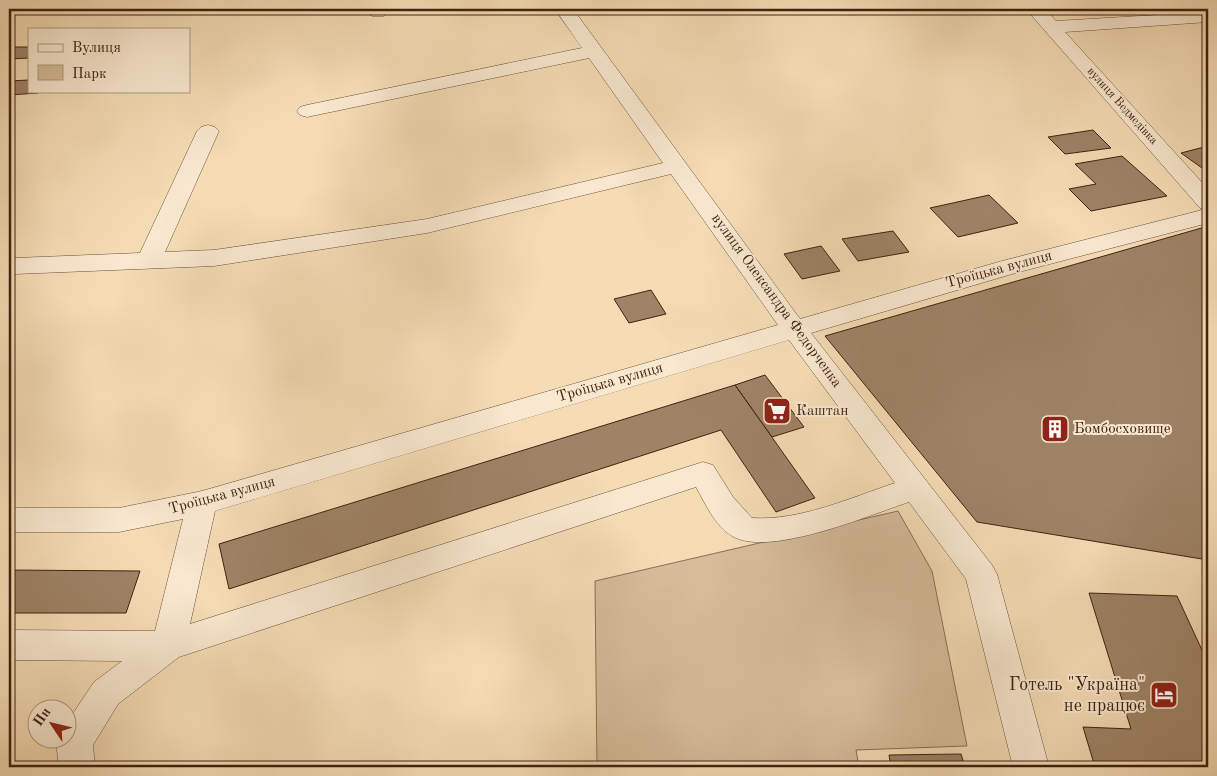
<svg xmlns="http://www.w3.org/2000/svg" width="1217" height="776" viewBox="0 0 1217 776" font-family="'Old Standard TT',serif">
<rect width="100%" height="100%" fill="#f5dcb5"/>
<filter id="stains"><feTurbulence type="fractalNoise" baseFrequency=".004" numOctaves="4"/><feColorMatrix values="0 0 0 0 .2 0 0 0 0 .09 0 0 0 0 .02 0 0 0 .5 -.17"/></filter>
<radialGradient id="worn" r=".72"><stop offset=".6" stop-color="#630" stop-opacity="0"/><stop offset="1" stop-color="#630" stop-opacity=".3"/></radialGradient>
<!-- green -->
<polygon fill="#d6bc99" stroke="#8a6f55" points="898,511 932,571 967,746 856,750 859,767 597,767 595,581"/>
<!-- building -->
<g fill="#9e8366" stroke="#3f2211">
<polygon points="9,47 29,47 29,58 9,59"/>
<polygon points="29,80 29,91 38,93 9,95 9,81"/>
<polygon points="1093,130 1111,148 1065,154 1048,137"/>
<polygon points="1208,146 1208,167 1202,168 1181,153"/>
<polygon points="1122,156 1167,196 1091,211 1069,189 1096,184 1075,164"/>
<polygon points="989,195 1018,223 958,237 930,208"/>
<polygon points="1205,227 1208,233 1208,560 977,522 825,336"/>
<polygon points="893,231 909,252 858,261 842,239"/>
<polygon points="821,246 840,271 802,279 784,254"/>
<polygon points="651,290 666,314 629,323 614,299"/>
<polygon points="765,375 804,427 772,437 735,385"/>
<polygon points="735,385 815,498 776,512 721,430 229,589 219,544"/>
<polygon points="9,570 140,571 126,613 9,613"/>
<polygon points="1089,593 1177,596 1208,663 1208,767 1095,767 1083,727 1131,729"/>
<polygon points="961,754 965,767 891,767 889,755"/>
</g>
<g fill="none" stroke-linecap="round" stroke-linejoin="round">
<defs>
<g id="minor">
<polygon points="367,9 385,9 387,12 384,16 372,16"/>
<path d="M555,9h18l227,310 202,-58 204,-52 -6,-1 -174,-199h19l11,12 152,-9v10l-143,10 143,157v34l-189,49 -208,61 181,232 5,9 52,193h-36l-47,-188 -57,-77c-39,13 -141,56 -177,34 -17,-10 -27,-33 -36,-49l-517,170 -61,47 -25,41 2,22h-36l-3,-25 1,-4h11v-17l26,-39 28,-21 -113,-1v-30l146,1 28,-112 -64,13h-110v-24h110l83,-17 576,-166 -107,-151 -244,59 -213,33 -199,8 -6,-2v-12l6,-2 125,-5 57,-122 4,-4 7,-2 7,2 4,4 -54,121 49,-2 213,-31 236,-56 -74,-105 -282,59 -7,-2 -3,-4 3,-4 7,-2 275,-57zM789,340l106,143c-45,15 -95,38 -143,35l-19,-21 -20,-32 -10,-3 -513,162 25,-113z"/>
</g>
</defs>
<!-- minor casing -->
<use href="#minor" stroke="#6c503a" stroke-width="1"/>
<!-- minor -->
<use href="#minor" fill="#f8e8cf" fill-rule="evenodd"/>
</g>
<!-- icons -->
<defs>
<symbol id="supermarket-square" viewBox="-11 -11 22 22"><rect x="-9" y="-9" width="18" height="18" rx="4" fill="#8f2418" stroke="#f8e8cf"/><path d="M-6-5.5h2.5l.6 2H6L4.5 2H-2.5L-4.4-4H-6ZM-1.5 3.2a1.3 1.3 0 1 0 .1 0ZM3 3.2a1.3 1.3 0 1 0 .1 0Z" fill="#fff"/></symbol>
<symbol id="building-square" viewBox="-11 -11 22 22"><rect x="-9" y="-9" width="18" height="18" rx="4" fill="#8f2418" stroke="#f8e8cf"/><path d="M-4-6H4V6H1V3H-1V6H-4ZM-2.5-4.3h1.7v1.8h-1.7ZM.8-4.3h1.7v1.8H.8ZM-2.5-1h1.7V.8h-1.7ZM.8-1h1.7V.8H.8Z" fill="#fff"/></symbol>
<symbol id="hotel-square" viewBox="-11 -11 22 22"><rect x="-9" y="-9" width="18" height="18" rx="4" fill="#8f2418" stroke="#f8e8cf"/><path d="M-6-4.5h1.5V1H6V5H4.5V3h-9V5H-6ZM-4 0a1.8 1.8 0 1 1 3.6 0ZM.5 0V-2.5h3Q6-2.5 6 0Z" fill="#fff"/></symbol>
</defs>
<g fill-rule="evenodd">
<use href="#supermarket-square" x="761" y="395" width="32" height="32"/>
<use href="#building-square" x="1039" y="413" width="32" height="32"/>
<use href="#hotel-square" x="1148" y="679" width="32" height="32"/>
</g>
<g text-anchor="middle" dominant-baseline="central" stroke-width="4" stroke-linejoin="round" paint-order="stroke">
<!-- far-street labels -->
<g font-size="12" fill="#3f2211" stroke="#f8e8cf">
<text transform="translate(1122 106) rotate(48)">вулиця Ведмедівка</text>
</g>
<!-- street labels -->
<g font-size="15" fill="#3f2211" stroke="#f8e8cf">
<text transform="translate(999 270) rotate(-15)">Троїцька вулиця</text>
<text transform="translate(776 301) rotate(54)">вулиця Олександра Федорченка</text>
<text transform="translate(610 383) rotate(-16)">Троїцька вулиця</text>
<text transform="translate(222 496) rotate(-15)">Троїцька вулиця</text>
</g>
<!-- poi labels -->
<g font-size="15" fill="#3f2211" stroke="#f8e8cf" text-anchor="start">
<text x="796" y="411">Каштан</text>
<text x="1074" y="429">Бомбосховище</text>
</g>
<!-- near-poi labels -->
<g font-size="18" fill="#3f2211" stroke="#f8e8cf" text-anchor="end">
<text x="1145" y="685">Готель "Україна"<tspan x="1145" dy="21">не працює</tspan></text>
</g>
</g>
<!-- margin -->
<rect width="1217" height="776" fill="none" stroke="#f5dcb5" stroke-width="30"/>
<rect x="10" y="10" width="1197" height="756" fill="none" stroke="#3f2211" stroke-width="2.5"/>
<rect x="15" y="15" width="1187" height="746" fill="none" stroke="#3f2211"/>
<!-- legend -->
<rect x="28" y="28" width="162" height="65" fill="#f8e8cf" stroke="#ae9983"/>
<rect x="38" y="44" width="25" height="8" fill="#f8e8cf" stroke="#ae9983"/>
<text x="72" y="52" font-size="15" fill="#3f2211">Вулиця</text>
<rect x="38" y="65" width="25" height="15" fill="#d6bc99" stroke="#ae9983"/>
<text x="72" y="78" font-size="15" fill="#3f2211">Парк</text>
<!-- north arrow -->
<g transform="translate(52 724) rotate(305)"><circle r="24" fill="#f8e8cf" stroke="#ae9983"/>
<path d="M0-4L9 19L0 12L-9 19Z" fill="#8f2418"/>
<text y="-8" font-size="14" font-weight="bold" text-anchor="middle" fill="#3f2211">Пн</text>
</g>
<rect width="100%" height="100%" filter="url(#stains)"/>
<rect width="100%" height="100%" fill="url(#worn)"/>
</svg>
